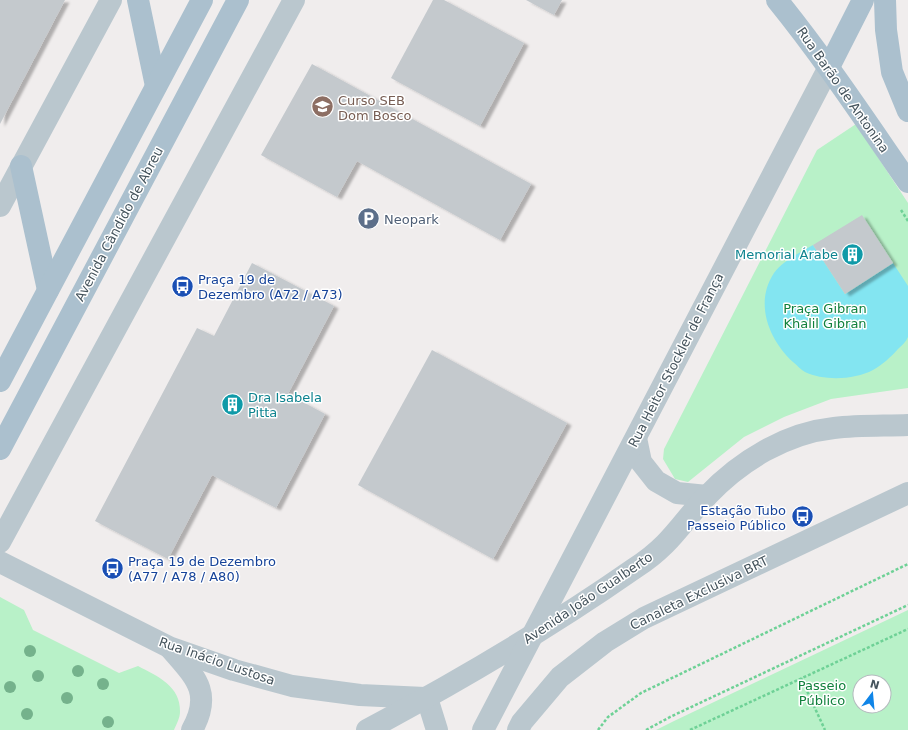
<svg xmlns="http://www.w3.org/2000/svg" width="908" height="730" viewBox="0 0 908 730" font-family="'DejaVu Sans',sans-serif">
<defs>
<filter id="shadow"><feDropShadow dx="4.5" dy="2.5" stdDeviation="1" flood-color="#0004"/></filter>
</defs>
<rect width="100%" height="100%" fill="#f0eded"/>
<!-- green -->
<g fill="#b8f1c8" fill-rule="evenodd">
<polygon points="856,124 908,203 908,388 831,399 784,417 744,437 688,482 675,479 663,459 664,449 817,150"/>
<path d="M0,597l24,13 9,20 86,43 19,-7c19,10 43,20 42,46 0,6 -4,13 -6,18h-174z"/>
<path d="M908,610v120h-252l18,-9zM860,682h24v24h-24z"/>
</g>
<!-- water -->
<path fill="#83e5f1" d="M813,245l32,49 48,-31 15,23v51c-2,5 -6,8 -10,12 -7,8 -16,16 -25,21 -19,10 -49,11 -68,2 -4,-2 -8,-7 -12,-10 -24,-22 -39,-59 -19,-89 10,-13 25,-20 39,-28z"/>
<!-- building -->
<g fill="#c4c9cd" filter="url(#shadow)">
<polygon points="0,0 65,0 0,124"/>
<polygon points="433,0 444,0 524,43 480,126 391,78"/>
<polygon points="526,0 562,0 554,15"/>
<polygon points="312,64 531,184 500,240 357,161 337,197 261,155"/>
<polygon points="862,215 893,263 845,294 813,245"/>
<polygon points="252,263 334,306 288,394 325,414 276,508 212,475 168,559 95,521 197,328 214,336"/>
<polygon points="432,350 567,423 493,559 358,485"/>
</g>
<g fill="none" stroke-linecap="round" stroke-linejoin="round">
<!-- path -->
<g stroke="#6ed196" stroke-width="2.5" stroke-dasharray="3 2" stroke-linecap="butt">
<polyline points="901,210 908,221"/>
<polyline points="801,678 825,730"/>
<polyline points="598,730 608,717 641,693 908,564"/>
<polyline points="646,730 670,717 908,605"/>
<polyline points="690,730 908,629"/>
</g>
<!-- minor -->
<g stroke="#bac7ce" stroke-width="22">
<polyline points="0,206 111,0"/>
<polyline points="636,438 641,462 656,481 677,493 707,496"/>
<polyline points="0,542 294,0"/>
<polyline points="0,562 171,648 234,670 292,686 360,695 425,698"/>
<path d="M171,649c24,28 42,43 21,81"/>
<polyline points="427,698 437,730"/>
<path d="M367,730c92,-49 182,-102 268,-162 11,-7 21,-15 30,-24 15,-15 27,-33 42,-48 33,-35 79,-63 127,-68 25,-3 50,-2 74,-3"/>
<polyline points="483,730 829,67"/>
<polyline points="518,730 522,722 560,677 605,642 644,618 908,493"/>
</g>
<!-- major -->
<g stroke="#abc0ce" stroke-width="22">
<polyline points="138,0 156,86"/>
<path d="M777,0c47,58 88,120 131,182"/>
<polyline points="885,0 886,30 892,72 908,111"/>
<polyline points="829,67 863,0"/>
<polyline points="21,166 48,290"/>
<polyline points="0,381 202,0"/>
<polyline points="0,449 238,0"/>
</g>
</g>
<!-- trees -->
<g fill="#75b28c">
<circle cx="30" cy="651" r="6"/>
<circle cx="78" cy="671" r="6"/>
<circle cx="38" cy="676" r="6"/>
<circle cx="103" cy="684" r="6"/>
<circle cx="10" cy="687" r="6"/>
<circle cx="67" cy="698" r="6"/>
<circle cx="27" cy="714" r="6"/>
<circle cx="108" cy="722" r="6"/>
</g>
<!-- icons -->
<defs>
<symbol id="university-disc" viewBox="-11 -11 22 22"><circle r="9.5" fill="#8d6e63" stroke="#fff"/><path d="M0-5L7-2L0 1L-7-2ZM-4 1L0 2.5L4 1V4Q0 6-4 4Z" fill="#fff"/></symbol>
<symbol id="parking-disc" viewBox="-11 -11 22 22"><circle r="9.5" fill="#5c6f8a" stroke="#fff"/><path d="M-3.5-5.5H1a3.5 3.5 0 0 1 0 7H-1V5.5H-3.5ZM-1-3.4V-.6H.8a1.4 1.4 0 0 0 0-2.8Z" fill="#fff"/></symbol>
<symbol id="building-disc" viewBox="-11 -11 22 22"><circle r="9.5" fill="#0f9aa8" stroke="#fff"/><path d="M-4-6H4V6H1V3H-1V6H-4ZM-2.5-4.3h1.7v1.8h-1.7ZM.8-4.3h1.7v1.8H.8ZM-2.5-1h1.7V.8h-1.7ZM.8-1h1.7V.8H.8Z" fill="#fff"/></symbol>
<symbol id="bus-disc" viewBox="-11 -11 22 22"><circle r="9.5" fill="#1a4fb4" stroke="#fff"/><path d="M-5-6H5V4H4V6H2V4H-2V6H-4V4H-5ZM-3.5-4V0h7V-4ZM-3.5 1.2v1.5H-2V1.2ZM2 1.2v1.5H3.5V1.2Z" fill="#fff"/></symbol>
</defs>
<g fill-rule="evenodd">
<use href="#university-disc" x="310" y="94" width="25" height="25"/>
<use href="#parking-disc" x="356" y="206" width="25" height="25"/>
<use href="#building-disc" x="840" y="242" width="25" height="25"/>
<use href="#bus-disc" x="170" y="274" width="25" height="25"/>
<use href="#building-disc" x="220" y="392" width="25" height="25"/>
<use href="#bus-disc" x="790" y="504" width="25" height="25"/>
<use href="#bus-disc" x="100" y="556" width="25" height="25"/>
</g>
<g text-anchor="middle" dominant-baseline="central" stroke-width="3" stroke-linejoin="round" paint-order="stroke">
<!-- street labels -->
<g font-size="13" fill="#44535c" stroke="#fff">
<text transform="translate(843 90) rotate(55)">Rua Barão de Antonina</text>
<text transform="translate(119 224) rotate(-62)">Avenida Cândido de Abreu</text>
<text transform="translate(676 360) rotate(-63)">Rua Heitor Stockler de França</text>
<text transform="translate(699 593) rotate(-26)">Canaleta Exclusiva BRT</text>
<text transform="translate(588 598) rotate(-34)">Avenida João Gualberto</text>
<text transform="translate(217 661) rotate(19)">Rua Inácio Lustosa</text>
</g>
<!-- education labels -->
<g font-size="13" fill="#785e54" stroke="#fff" text-anchor="start">
<text x="338" y="100">Curso SEB<tspan x="338" dy="15">Dom Bosco</tspan></text>
</g>
<!-- service labels -->
<g font-size="13" fill="#4e5e75" stroke="#fff" text-anchor="start">
<text x="384" y="219">Neopark</text>
</g>
<!-- culture labels -->
<g font-size="13" fill="#0d838f" stroke="#fff" text-anchor="end">
<text x="838" y="254">Memorial Árabe</text>
<text x="248" y="397" text-anchor="start">Dra Isabela<tspan x="248" dy="15">Pitta</tspan></text>
</g>
<!-- transit labels -->
<g font-size="13" fill="#164399" stroke="#fff" text-anchor="start">
<text x="198" y="279">Praça 19 de<tspan x="198" dy="15">Dezembro (A72 / A73)</tspan></text>
<text x="786" y="510" text-anchor="end">Estação Tubo<tspan x="786" dy="15">Passeio Público</tspan></text>
<text x="128" y="561">Praça 19 de Dezembro<tspan x="128" dy="15">(A77 / A78 / A80)</tspan></text>
</g>
<!-- park labels -->
<g font-size="13" fill="#11813d" stroke="#fff">
<text x="825" y="308">Praça Gibran<tspan x="825" dy="15">Khalil Gibran</tspan></text>
<text x="822" y="685">Passeio<tspan x="822" dy="15">Público</tspan></text>
</g>
</g>
<!-- north arrow -->
<g transform="translate(872 694) rotate(16)"><circle r="19" fill="#ffffff" stroke="#b4babe"/>
<path d="M0-3L7 15L0 10L-7 15Z" fill="#0f85e8"/>
<text y="-6" font-size="11" font-weight="bold" text-anchor="middle" fill="#44535c">N</text>
</g>
</svg>
